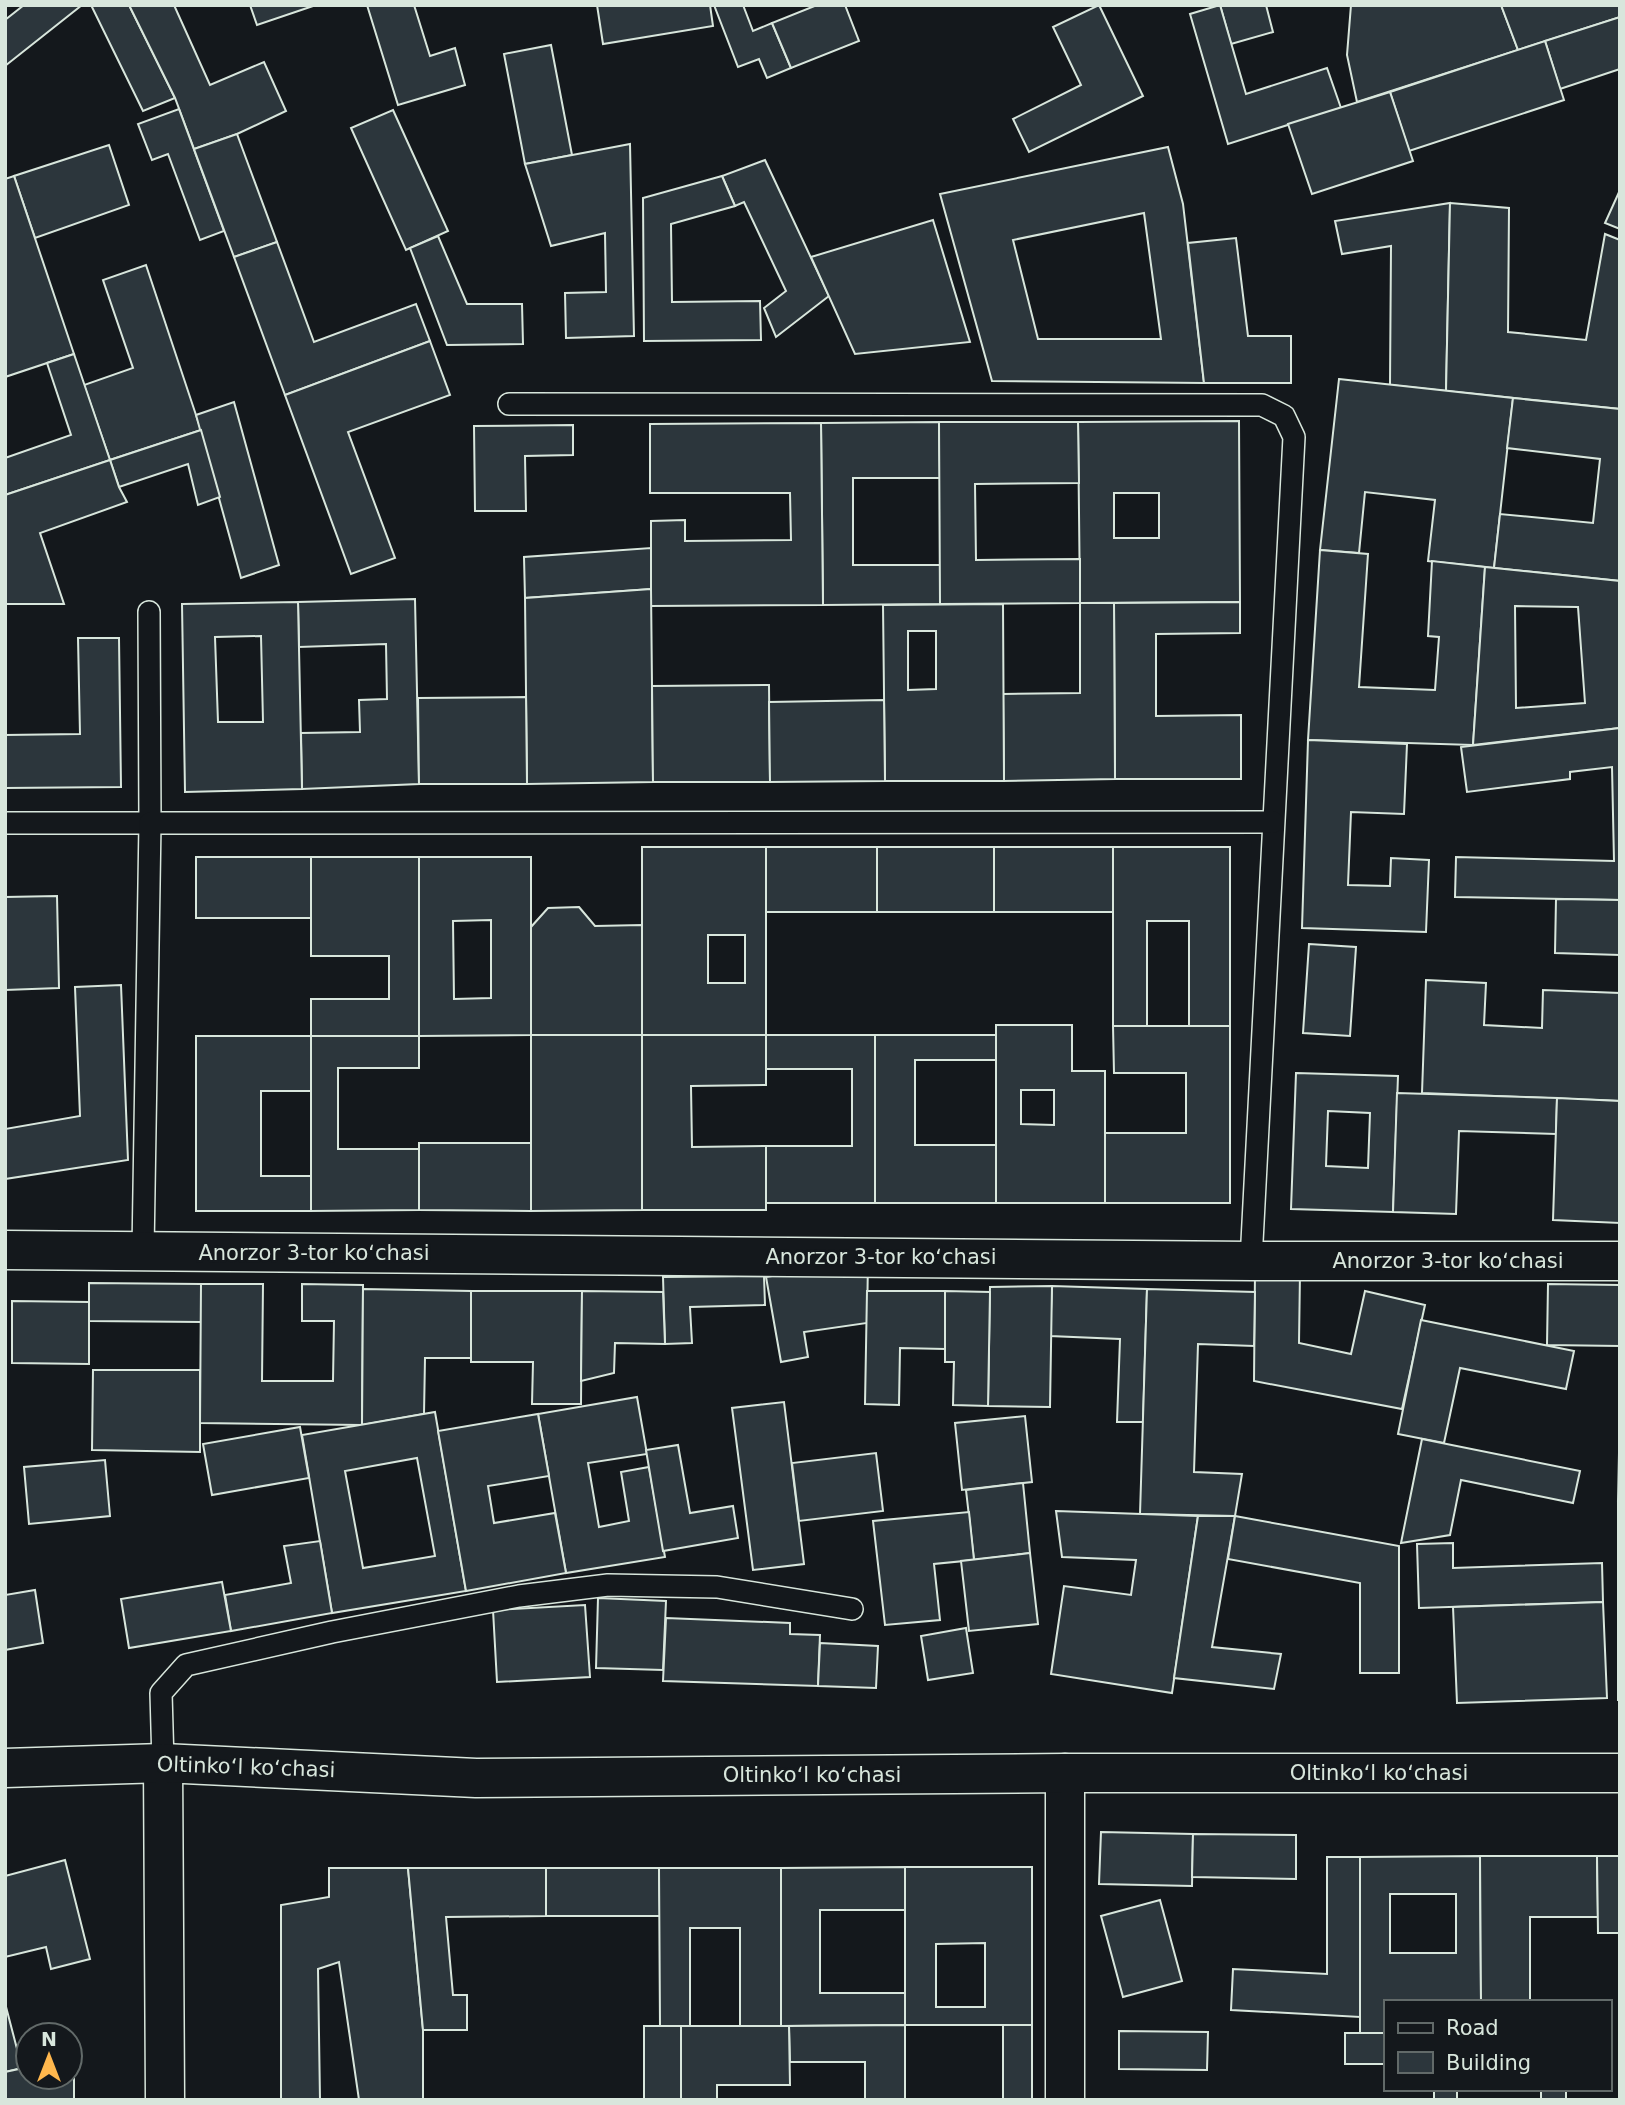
<svg xmlns="http://www.w3.org/2000/svg" width="1625" height="2105" viewBox="0 0 1625 2105" font-family="'DejaVu Sans',sans-serif">
<rect width="100%" height="100%" fill="#14181c"/>
<!-- building -->
<g fill="#2c363c" stroke="#d8e6dc" stroke-width="2" fill-rule="evenodd">
<polygon points="24,5 82,5 5,66 5,20"/>
<polygon points="91,5 129,5 175,98 143,111"/>
<polygon points="129,5 174,5 210,85 264,62 286,111 237,134 194,149 175,98"/>
<polygon points="250,5 316,5 257,25"/>
<polygon points="367,5 414,5 430,56 455,48 465,85 398,105"/>
<polygon points="597,5 710,5 713,26 603,44"/>
<polygon points="714,5 743,5 753,31 772,23 791,68 767,78 759,59 738,67"/>
<polygon points="817,5 845,5 859,41 791,68 772,23"/>
<polygon points="1099,5 1143,96 1029,152 1013,119 1081,85 1053,27"/>
<polygon points="1220,5 1266,5 1273,32 1231,44"/>
<polygon points="1220,5 1246,94 1327,68 1341,108 1228,144 1190,14"/>
<polygon points="1351,5 1501,5 1518,50 1357,102 1347,55"/>
<polygon points="1501,5 1620,5 1620,17 1518,50"/>
<polygon points="1620,17 1620,69 1560,89 1545,41"/>
<polygon points="1545,41 1564,100 1409,151 1390,92"/>
<polygon points="551,45 572,155 525,164 504,54"/>
<polygon points="1390,92 1413,161 1312,194 1288,124"/>
<polygon points="179,109 224,231 200,240 168,154 152,160 138,124"/>
<polygon points="393,110 448,231 406,250 351,128"/>
<polygon points="237,134 277,242 234,257 194,149"/>
<polygon points="630,144 634,336 566,338 565,293 606,292 605,233 551,246 525,164"/>
<polygon points="109,145 129,205 35,238 14,176"/>
<path d="M1168,147l15,57 21,179 -212,-2 -52,-187zM1144,213l17,126h-123l-25,-99z"/>
<polygon points="765,160 829,296 776,337 764,308 786,291 744,202 735,206 722,176"/>
<polygon points="14,176 74,354 5,377 5,179"/>
<polygon points="722,176 735,206 671,224 672,302 760,301 761,340 644,341 643,198"/>
<polygon points="1620,190 1620,229 1605,223"/>
<polygon points="1450,203 1446,391 1390,385 1391,246 1342,254 1335,221"/>
<polygon points="1450,203 1509,208 1508,332 1586,340 1605,234 1620,240 1620,409 1446,391"/>
<polygon points="933,220 970,342 855,354 811,257"/>
<polygon points="438,236 467,304 522,304 523,344 447,345 410,248"/>
<polygon points="1236,238 1248,336 1291,336 1291,383 1204,383 1188,243"/>
<polygon points="277,242 314,342 416,304 430,341 285,395 234,257"/>
<polygon points="146,265 201,430 110,460 84,385 133,368 103,280"/>
<polygon points="430,341 450,395 348,432 395,558 351,574 285,395"/>
<polygon points="74,354 110,460 5,495 5,458 71,435 47,363"/>
<polygon points="1339,379 1513,398 1494,568 1428,561 1435,500 1365,492 1359,553 1320,550"/>
<polygon points="1513,398 1620,409 1620,581 1494,568 1500,514 1593,523 1600,459 1507,448"/>
<polygon points="234,402 279,565 241,578 196,415"/>
<path d="M1239,421l1,181 -160,1 -2,-181zM1114,493h45v45h-45z"/>
<polygon points="939,422 940,478 853,478 853,565 940,565 940,604 823,605 821,423"/>
<polygon points="939,422 1078,422 1079,483 975,484 976,560 1080,559 1080,603 940,604"/>
<polygon points="821,423 823,605 651,606 651,521 685,520 685,541 791,540 790,493 650,493 650,424"/>
<polygon points="573,425 573,455 525,456 526,511 475,511 474,426"/>
<polygon points="201,430 220,497 198,505 188,464 119,487 110,460"/>
<polygon points="110,460 119,487 127,502 40,533 64,604 5,604 5,495"/>
<polygon points="651,548 651,589 525,598 524,557"/>
<polygon points="1320,550 1368,554 1359,687 1435,690 1439,637 1428,636 1432,561 1485,567 1473,745 1308,740"/>
<path d="M1485,567l135,14v147l-147,17zM1515,606l63,1 7,96 -69,5z"/>
<polygon points="651,589 653,782 527,784 525,598"/>
<polygon points="415,599 419,784 302,789 301,733 360,732 359,700 387,699 386,644 299,647 298,602"/>
<path d="M298,602l4,187 -117,3 -3,-188zM261,636l2,86h-45l-3,-85z"/>
<polygon points="1240,602 1240,633 1156,634 1156,716 1241,715 1241,779 1115,779 1114,603"/>
<polygon points="1080,603 1114,603 1115,779 1004,781 1003,694 1080,693"/>
<path d="M1003,604l1,177h-119l-2,-176zM908,631h28v58l-28,1z"/>
<polygon points="78,638 119,638 121,787 5,788 5,735 80,734"/>
<polygon points="769,685 770,782 653,782 652,686"/>
<polygon points="526,697 527,784 419,784 418,698"/>
<polygon points="884,700 885,781 770,782 769,702"/>
<polygon points="1620,728 1620,900 1455,897 1456,857 1614,861 1612,767 1570,772 1570,779 1467,792 1461,747"/>
<polygon points="1308,740 1407,744 1404,814 1351,812 1348,885 1390,886 1391,858 1429,860 1426,932 1302,928"/>
<path d="M642,847h124v188h-124zM708,935h37v48h-37z"/>
<rect x="766" y="847" width="111" height="65"/>
<rect x="877" y="847" width="117" height="65"/>
<rect x="994" y="847" width="119" height="65"/>
<polygon points="1113,847 1230,847 1230,1026 1189,1026 1189,921 1147,921 1147,1026 1113,1026"/>
<rect x="196" y="857" width="115" height="61"/>
<polygon points="311,857 419,857 419,1036 311,1036 311,999 389,999 389,956 311,956"/>
<path d="M419,857h112v178l-112,1zM491,920v78l-37,1 -1,-78z"/>
<polygon points="57,896 59,988 5,990 5,897"/>
<polygon points="1556,899 1620,900 1620,955 1555,953"/>
<polygon points="579,907 595,926 642,925 642,1035 531,1035 531,927 548,908"/>
<polygon points="1309,944 1356,947 1350,1036 1303,1033"/>
<polygon points="1426,980 1486,983 1484,1025 1542,1028 1543,990 1620,993 1620,1101 1422,1093"/>
<polygon points="121,985 128,1160 5,1179 5,1129 80,1116 75,987"/>
<path d="M996,1025h76v46h33v132h-109zM1021,1090h33v35l-33,-1z"/>
<polygon points="1113,1026 1230,1026 1230,1203 1105,1203 1105,1133 1186,1133 1186,1073 1114,1073"/>
<polygon points="531,1035 642,1035 642,1210 531,1211"/>
<polygon points="642,1035 766,1035 766,1085 691,1086 692,1147 766,1146 766,1210 642,1210"/>
<polygon points="766,1035 875,1035 875,1203 766,1203 766,1146 852,1146 852,1069 766,1069"/>
<polygon points="875,1035 996,1035 996,1060 915,1060 915,1145 996,1145 996,1203 875,1203"/>
<polygon points="196,1036 311,1036 311,1091 261,1091 261,1176 311,1176 311,1211 196,1211"/>
<polygon points="311,1036 419,1036 419,1068 338,1068 338,1149 419,1149 419,1210 311,1211"/>
<path d="M1296,1073l102,3 -5,136 -102,-3zM1328,1111l42,2 -2,55 -42,-2z"/>
<polygon points="1397,1093 1557,1098 1556,1134 1459,1131 1456,1214 1393,1212"/>
<polygon points="1557,1098 1620,1101 1620,1223 1553,1220"/>
<polygon points="419,1143 531,1143 531,1211 419,1210"/>
<polygon points="868,1260 867,1323 804,1332 808,1357 781,1362 766,1277"/>
<polygon points="1255,1271 1300,1272 1299,1343 1351,1354 1365,1291 1425,1305 1402,1409 1254,1381"/>
<polygon points="764,1276 765,1305 690,1307 692,1343 665,1344 663,1277"/>
<polygon points="89,1283 201,1284 201,1322 89,1321"/>
<polygon points="201,1284 263,1284 262,1381 333,1381 334,1321 302,1321 302,1284 363,1285 362,1425 200,1423"/>
<polygon points="1548,1284 1620,1285 1620,1346 1547,1345"/>
<polygon points="1052,1286 1147,1289 1143,1422 1117,1422 1120,1339 1050,1336"/>
<polygon points="1052,1286 1050,1407 988,1406 990,1287"/>
<polygon points="363,1289 471,1291 471,1358 425,1358 424,1414 362,1425"/>
<polygon points="1147,1289 1255,1292 1254,1346 1198,1344 1194,1472 1242,1474 1235,1516 1140,1514"/>
<polygon points="471,1291 582,1291 581,1404 532,1404 533,1362 471,1362"/>
<polygon points="582,1291 663,1292 665,1344 615,1343 614,1373 581,1381"/>
<polygon points="867,1291 945,1291 945,1349 900,1348 899,1405 865,1404"/>
<polygon points="945,1291 990,1292 988,1406 953,1405 954,1362 945,1362"/>
<polygon points="12,1301 89,1302 89,1364 12,1363"/>
<polygon points="1421,1320 1574,1351 1566,1389 1460,1368 1444,1443 1398,1434"/>
<polygon points="93,1370 200,1370 200,1452 92,1450"/>
<polygon points="637,1397 647,1454 588,1463 599,1527 629,1521 621,1472 649,1467 665,1557 566,1573 538,1414"/>
<polygon points="784,1402 804,1564 753,1570 732,1408"/>
<path d="M435,1412l31,179 -134,22 -30,-178zM417,1458l18,98 -72,12 -18,-97z"/>
<polygon points="538,1414 549,1476 488,1486 494,1523 555,1513 566,1573 466,1591 438,1431"/>
<polygon points="1025,1416 1032,1482 962,1490 955,1423"/>
<polygon points="300,1427 309,1478 212,1495 203,1444"/>
<polygon points="1422,1439 1580,1471 1573,1503 1461,1480 1450,1535 1401,1543"/>
<polygon points="678,1445 690,1513 733,1506 738,1538 663,1551 646,1450"/>
<polygon points="876,1453 883,1511 799,1521 792,1463"/>
<polygon points="1619,1453 1620,1453 1620,1501 1618,1501"/>
<polygon points="105,1460 110,1516 29,1524 24,1467"/>
<polygon points="1023,1483 1030,1553 974,1560 966,1490"/>
<rect x="1618" y="1501" width="2" height="199"/>
<polygon points="1056,1511 1198,1516 1172,1693 1051,1674 1064,1586 1131,1595 1136,1560 1062,1557"/>
<polygon points="969,1512 974,1560 934,1564 940,1620 885,1625 873,1521"/>
<polygon points="1198,1516 1235,1516 1212,1647 1281,1654 1274,1689 1174,1678"/>
<polygon points="1235,1516 1399,1546 1399,1673 1360,1673 1360,1583 1228,1559"/>
<polygon points="320,1541 332,1613 231,1631 225,1595 291,1583 284,1546"/>
<polygon points="1453,1543 1453,1568 1602,1563 1603,1602 1419,1608 1417,1544"/>
<polygon points="1030,1553 1038,1624 969,1631 961,1561"/>
<polygon points="222,1582 231,1631 129,1648 121,1599"/>
<polygon points="35,1590 43,1643 5,1650 5,1595"/>
<polygon points="598,1598 666,1601 663,1670 596,1668"/>
<polygon points="1603,1602 1607,1698 1457,1703 1453,1607"/>
<polygon points="585,1605 590,1677 497,1682 493,1610"/>
<polygon points="666,1618 790,1623 790,1634 820,1635 818,1686 663,1681"/>
<polygon points="966,1628 973,1673 928,1680 921,1636"/>
<polygon points="820,1643 878,1646 876,1688 818,1686"/>
<polygon points="1101,1832 1193,1834 1192,1886 1099,1884"/>
<polygon points="1193,1834 1296,1835 1296,1879 1192,1877"/>
<path d="M1480,1856l1,146h-96v31h-25v-176zM1390,1894h66v59h-66z"/>
<polygon points="1480,1856 1597,1856 1598,1917 1530,1917 1530,2002 1481,2002"/>
<polygon points="1597,1856 1620,1856 1620,1933 1598,1933"/>
<polygon points="1327,1857 1360,1857 1360,2017 1231,2010 1233,1969 1327,1974"/>
<polygon points="65,1860 90,1959 51,1969 46,1947 5,1957 5,1876"/>
<path d="M905,1867h127v158h-127zM985,1943v64h-49v-63z"/>
<polygon points="905,1867 905,1910 820,1910 820,1993 905,1993 905,2025 781,2026 781,1868"/>
<polygon points="329,1868 408,1868 423,2030 423,2100 359,2100 339,1962 318,1969 320,2100 281,2100 281,1905 329,1897"/>
<polygon points="408,1868 546,1868 546,1916 446,1917 453,1995 467,1995 467,2030 423,2030"/>
<polygon points="546,1868 659,1868 660,1916 546,1916"/>
<polygon points="659,1868 781,1868 781,2026 740,2026 740,1928 690,1928 690,2026 660,2026"/>
<polygon points="1160,1900 1182,1981 1123,1997 1101,1916"/>
<polygon points="5,2003 22,2068 5,2072"/>
<polygon points="905,2025 905,2100 865,2100 865,2062 790,2062 789,2026"/>
<rect x="1003" y="2025" width="29" height="75"/>
<rect x="644" y="2026" width="37" height="74"/>
<polygon points="681,2026 789,2026 790,2085 717,2085 717,2100 681,2100"/>
<polygon points="1119,2031 1208,2032 1207,2070 1119,2069"/>
<rect x="1345" y="2033" width="40" height="31"/>
<polygon points="74,2055 74,2100 5,2100 5,2072 28,2067 28,2077 70,2077 70,2056"/>
<rect x="1434" y="2089" width="23" height="11"/>
<rect x="1541" y="2089" width="25" height="11"/>
</g>
<g fill="none" stroke-linecap="round" stroke-linejoin="round">
<defs>
<g id="service">
<polyline points="509,404 1262,405 1284,416 1294,437 1251,1261"/>
<polyline points="5,823 150,823 149,612"/>
<polyline points="143,1251 150,823 1273,822"/>
<polyline points="163,1763 161,1693 186,1665 332,1632 519,1596 608,1585 717,1587 852,1609"/>
</g>
<g id="minor">
<polyline points="5,1250 1251,1261 1620,1261"/>
<polyline points="163,1763 165,2100"/>
<polyline points="1065,1773 1065,2100"/>
</g>
<polyline id="secondary" points="5,1768 163,1763 476,1778 1065,1773 1620,1773"/>
</defs>
<!-- service casing -->
<use href="#service" stroke="#d8e6dc" stroke-width="24"/>
<!-- minor casing -->
<use href="#minor" stroke="#d8e6dc" stroke-width="41"/>
<!-- secondary casing -->
<use href="#secondary" stroke="#d8e6dc" stroke-width="41"/>
<!-- service -->
<use href="#service" stroke="#14181c" stroke-width="21"/>
<!-- minor -->
<use href="#minor" stroke="#14181c" stroke-width="38"/>
<!-- secondary -->
<use href="#secondary" stroke="#14181c" stroke-width="38"/>
</g>
<g text-anchor="middle" dominant-baseline="central" stroke-width="5" stroke-linejoin="round" paint-order="stroke">
<!-- street labels -->
<g font-size="21" fill="#d8e6dc" stroke="#14181c">
<text x="314" y="1253">Anorzor 3-tor koʻchasi</text>
<text x="881" y="1257">Anorzor 3-tor koʻchasi</text>
<text x="1448" y="1261">Anorzor 3-tor koʻchasi</text>
<text transform="translate(246 1767) rotate(2)">Oltinkoʻl koʻchasi</text>
<text x="1379" y="1773">Oltinkoʻl koʻchasi</text>
<text x="812" y="1775">Oltinkoʻl koʻchasi</text>
</g>
</g>
<!-- border -->
<rect width="1625" height="2105" fill="none" stroke="#d8e6dc" stroke-width="14"/>
<!-- legend -->
<rect x="1384" y="2000" width="228" height="91" fill="#14181c" stroke="#626a69" stroke-width="2"/>
<rect x="1398" y="2023" width="35" height="10" fill="#14181c" stroke="#626a69" stroke-width="2"/>
<text x="1446" y="2035" font-size="21" fill="#d8e6dc">Road</text>
<rect x="1398" y="2052" width="35" height="21" fill="#2c363c" stroke="#626a69" stroke-width="2"/>
<text x="1446" y="2070" font-size="21" fill="#d8e6dc">Building</text>
<!-- north arrow -->
<g transform="translate(49 2056)"><circle r="33" fill="#14181c" stroke="#626a69" stroke-width="2"/>
<path d="M0-5L12 26L0 18L-12 26Z" fill="#ffb74d"/>
<text y="-10" font-size="19" font-weight="bold" text-anchor="middle" fill="#d8e6dc">N</text>
</g>
</svg>
